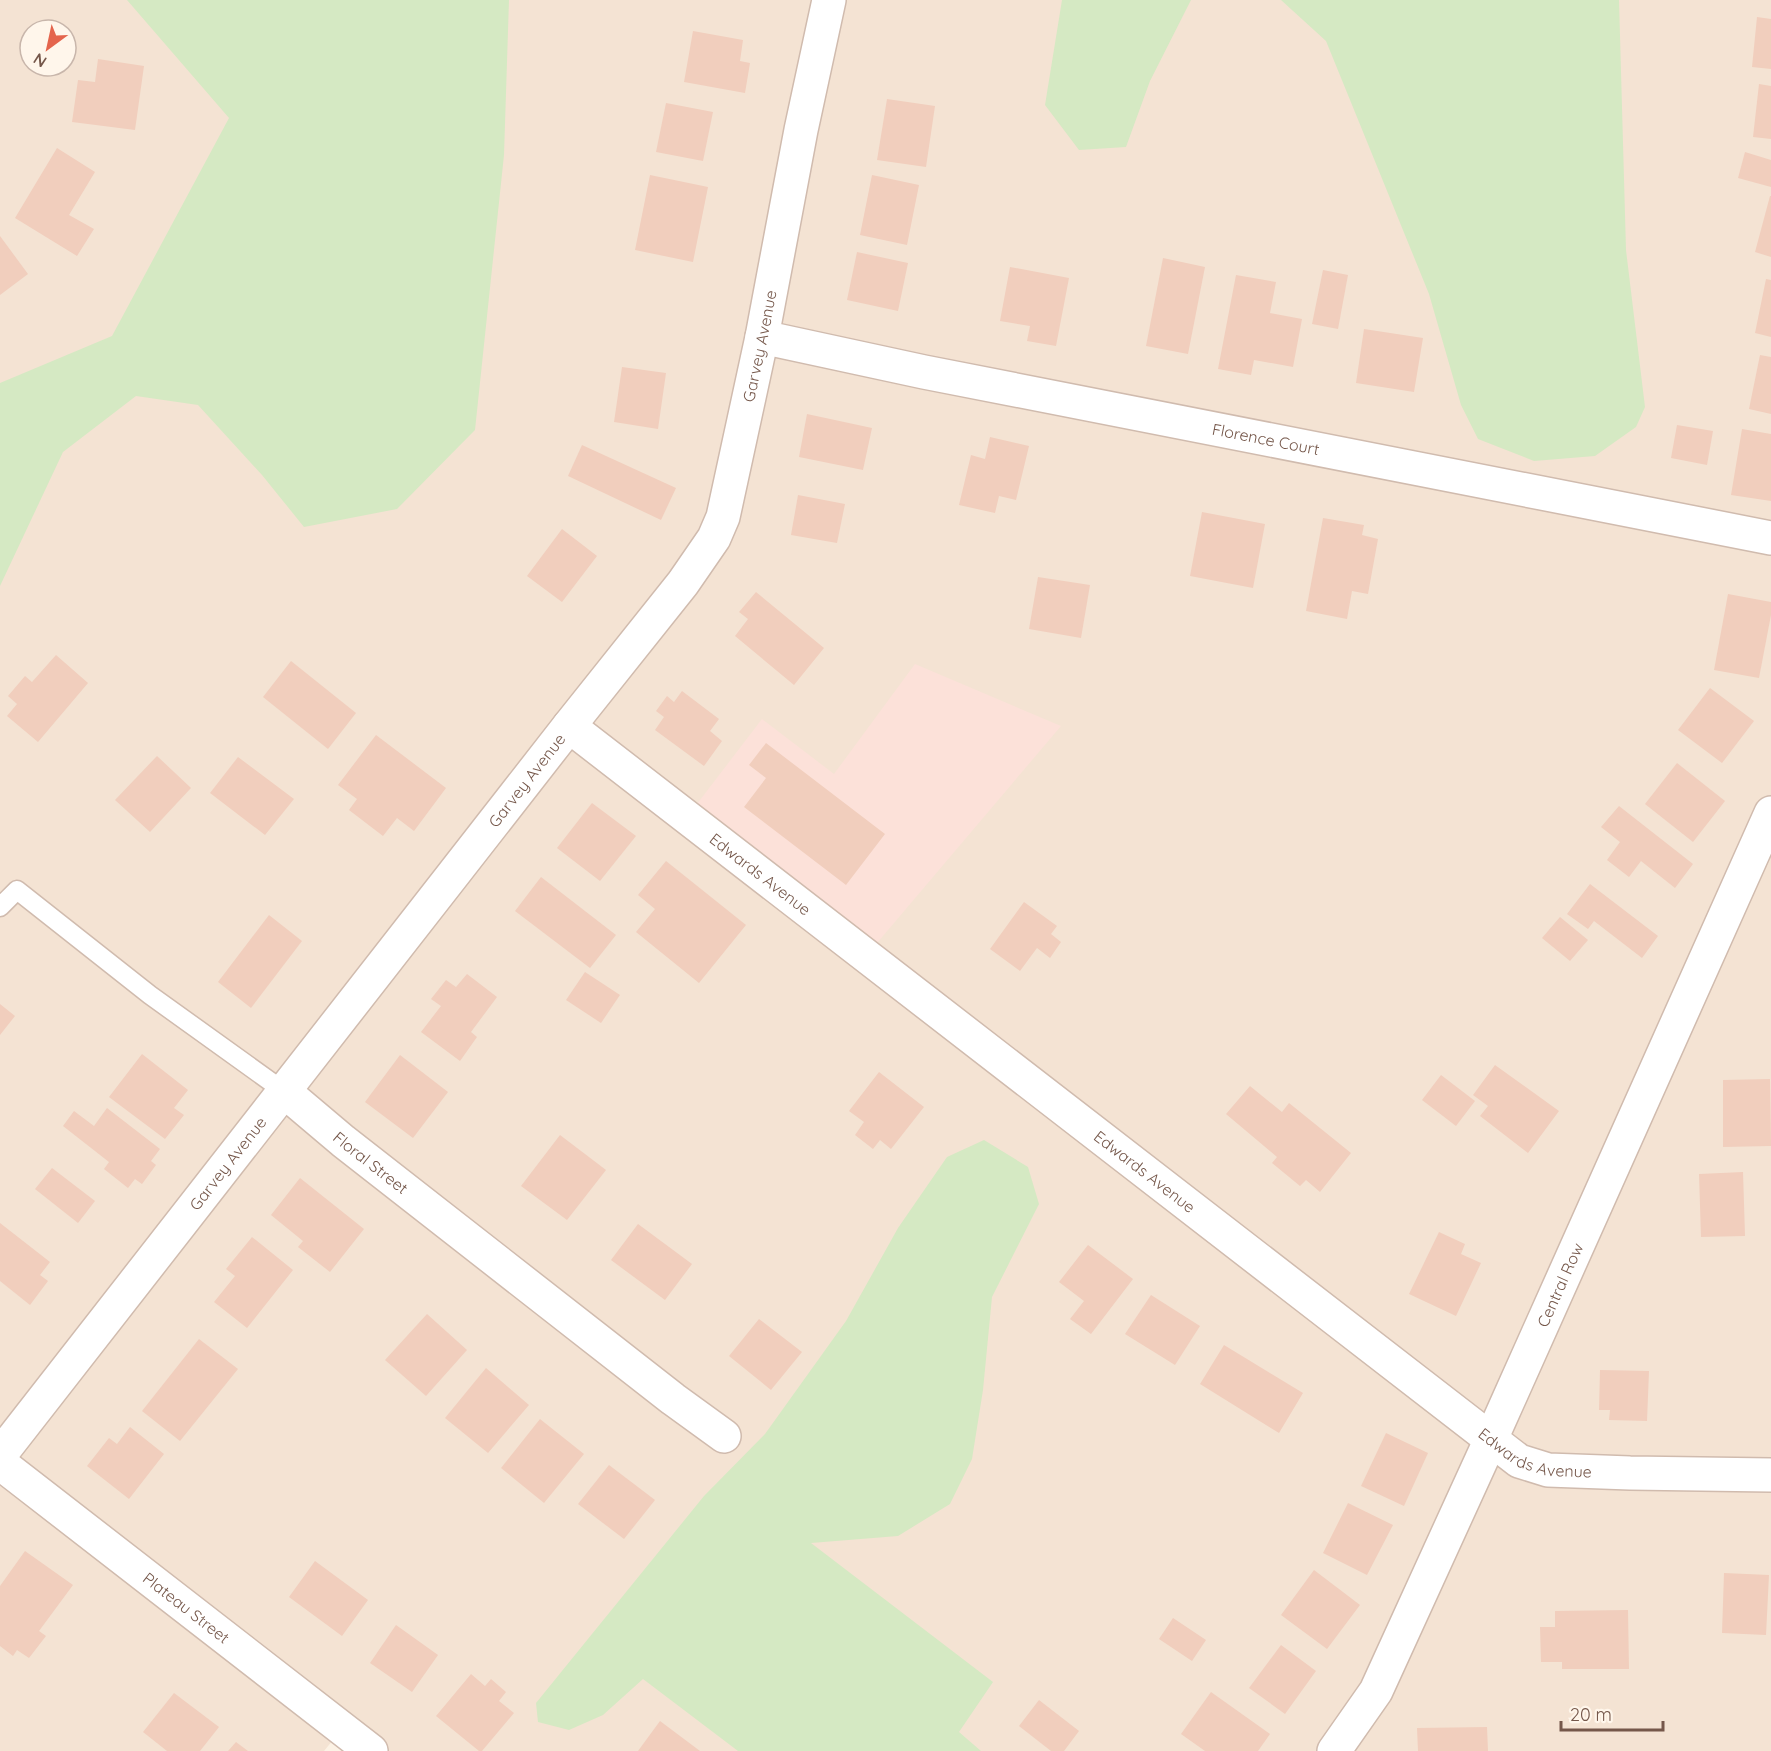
<svg xmlns="http://www.w3.org/2000/svg" width="1771" height="1751" viewBox="0 0 1771 1751" font-family="Quicksand,sans-serif">
<rect width="100%" height="100%" fill="#fcf2e5"/>
<!-- residential -->
<path fill="#f4e3d3" fill-rule="evenodd" d="M0,0h1771v1751h-1400l-29,-22 -18,22h-324zM30,30h36v36h-36z"/>
<!-- commercial -->
<polygon fill="#fce1d9" points="915,664 1061,726 866,956 687,817 762,719 834,774"/>
<!-- green -->
<g fill="#d5e9c3">
<polygon points="127,0 509,0 504,155 475,430 397,509 304,527 262,475 198,405 136,396 63,452 0,586 0,383 112,336 229,118"/>
<polygon points="1062,0 1191,0 1150,81 1126,147 1079,150 1045,105"/>
<polygon points="1281,0 1619,0 1626,250 1645,407 1636,427 1595,456 1534,461 1478,439 1461,405 1429,294 1326,41"/>
<polygon points="984,1140 1028,1167 1039,1204 992,1297 983,1390 972,1459 950,1504 898,1536 811,1543 993,1682 959,1732 981,1751 738,1751 643,1679 603,1715 569,1730 538,1722 536,1703 704,1496 765,1434 846,1321 898,1228 947,1157"/>
</g>
<!-- building -->
<g fill="#f1cebd">
<polygon points="1757,17 1771,19 1771,69 1752,67"/>
<polygon points="693,31 743,40 740,61 750,63 745,93 684,82"/>
<polygon points="98,59 144,66 135,130 72,122 78,80 95,82"/>
<polygon points="1759,84 1771,86 1771,139 1753,137"/>
<polygon points="887,99 935,106 926,167 877,160"/>
<polygon points="666,103 713,112 703,161 656,152"/>
<polygon points="57,148 95,172 69,215 94,229 77,256 15,218"/>
<polygon points="1745,152 1771,160 1771,187 1738,178"/>
<polygon points="650,175 708,187 693,262 635,250"/>
<polygon points="872,175 919,185 907,245 860,235"/>
<polygon points="1770,196 1771,196 1771,257 1755,252"/>
<polygon points="0,236 28,274 0,295"/>
<polygon points="857,252 908,263 898,311 847,300"/>
<polygon points="1163,258 1205,267 1188,354 1146,346"/>
<polygon points="1010,267 1069,278 1056,346 1027,341 1030,326 1000,321"/>
<polygon points="1323,270 1348,275 1338,329 1312,324"/>
<polygon points="1236,275 1276,282 1270,313 1302,319 1293,367 1254,360 1251,375 1218,369"/>
<polygon points="1766,279 1771,280 1771,337 1755,333"/>
<polygon points="1364,329 1423,338 1414,392 1356,383"/>
<polygon points="1760,355 1771,357 1771,414 1749,409"/>
<polygon points="622,367 666,373 658,429 614,422"/>
<polygon points="807,414 872,428 863,470 799,457"/>
<polygon points="1677,425 1713,431 1707,465 1671,458"/>
<polygon points="1742,429 1771,434 1771,501 1731,495"/>
<polygon points="990,437 1029,446 1016,500 999,496 995,513 959,505 971,455 985,459"/>
<polygon points="582,445 676,488 661,520 568,476"/>
<polygon points="798,495 845,504 837,543 791,535"/>
<polygon points="1202,512 1265,524 1253,588 1190,576"/>
<polygon points="1323,518 1364,525 1362,535 1378,539 1368,594 1352,591 1347,619 1306,611"/>
<polygon points="562,529 597,556 562,602 527,576"/>
<polygon points="1038,577 1090,585 1081,638 1029,629"/>
<polygon points="756,592 824,648 794,685 735,636 748,619 739,612"/>
<polygon points="1728,594 1771,602 1771,615 1759,678 1714,670"/>
<polygon points="56,655 88,683 38,742 7,716 17,704 8,696 25,676 32,682"/>
<polygon points="291,661 356,713 328,749 263,697"/>
<polygon points="1710,688 1754,721 1722,763 1678,730"/>
<polygon points="682,691 719,719 710,731 722,741 704,766 655,730 664,717 656,711 667,696 674,702"/>
<polygon points="376,735 446,788 414,831 397,818 383,836 349,810 357,799 338,785"/>
<polygon points="766,743 885,834 846,885 744,807 766,778 749,765"/>
<polygon points="157,756 191,788 150,832 115,800"/>
<polygon points="238,757 294,799 265,835 210,793"/>
<polygon points="1677,763 1725,801 1693,842 1645,804"/>
<polygon points="592,803 636,836 600,881 557,848"/>
<polygon points="1619,806 1693,864 1675,888 1641,861 1629,877 1607,860 1620,842 1601,827"/>
<polygon points="666,861 746,925 699,983 636,932 655,909 638,895"/>
<polygon points="541,877 616,935 590,968 515,911"/>
<polygon points="1590,884 1658,936 1642,958 1594,921 1588,929 1567,914"/>
<polygon points="1024,902 1057,926 1051,934 1061,942 1050,958 1037,948 1020,971 990,949"/>
<polygon points="269,915 302,941 251,1008 218,982"/>
<polygon points="1560,917 1588,940 1570,961 1542,938"/>
<polygon points="585,972 620,995 601,1023 566,1000"/>
<polygon points="467,974 497,997 471,1032 477,1037 460,1061 421,1032 441,1006 431,999 446,980 456,987"/>
<polygon points="0,1004 15,1016 0,1035"/>
<polygon points="142,1054 188,1090 174,1108 184,1115 165,1139 109,1097"/>
<polygon points="400,1055 448,1092 413,1138 365,1102"/>
<polygon points="1495,1065 1559,1111 1528,1153 1480,1116 1488,1106 1473,1095"/>
<polygon points="879,1072 924,1107 891,1149 880,1140 873,1149 855,1135 864,1122 849,1111"/>
<polygon points="1441,1075 1475,1101 1456,1126 1422,1100"/>
<polygon points="1770,1079 1771,1146 1723,1147 1723,1080"/>
<polygon points="1250,1086 1282,1112 1289,1103 1351,1153 1320,1192 1306,1180 1300,1186 1272,1163 1277,1157 1226,1114"/>
<polygon points="107,1108 160,1149 151,1161 156,1165 142,1184 135,1179 128,1188 104,1169 109,1162 63,1126 74,1111 94,1126"/>
<polygon points="560,1135 606,1170 567,1220 521,1186"/>
<polygon points="52,1168 95,1201 78,1223 35,1189"/>
<polygon points="1743,1172 1745,1236 1701,1237 1699,1174"/>
<polygon points="300,1178 364,1229 330,1272 298,1247 303,1241 271,1215"/>
<polygon points="0,1223 50,1262 40,1275 48,1281 30,1305 0,1281"/>
<polygon points="638,1224 692,1264 665,1300 611,1260"/>
<polygon points="1439,1232 1465,1244 1461,1254 1481,1263 1456,1316 1409,1294"/>
<polygon points="252,1237 293,1270 247,1328 214,1302 235,1276 226,1269"/>
<polygon points="1088,1245 1133,1279 1091,1334 1070,1319 1084,1301 1059,1282"/>
<polygon points="1151,1295 1200,1326 1175,1365 1125,1334"/>
<polygon points="427,1314 467,1350 426,1396 385,1360"/>
<polygon points="759,1319 802,1352 771,1390 729,1356"/>
<polygon points="199,1339 238,1369 180,1441 142,1411"/>
<polygon points="1224,1345 1303,1393 1279,1433 1200,1384"/>
<polygon points="486,1368 529,1405 488,1453 445,1418"/>
<polygon points="1600,1370 1649,1371 1647,1421 1609,1420 1610,1410 1599,1410"/>
<polygon points="540,1419 584,1454 544,1503 501,1468"/>
<polygon points="130,1427 164,1454 129,1499 87,1466 109,1438 117,1444"/>
<polygon points="1386,1433 1428,1453 1404,1506 1361,1486"/>
<polygon points="609,1465 655,1500 624,1539 578,1504"/>
<polygon points="1348,1503 1393,1525 1367,1575 1323,1553"/>
<polygon points="25,1551 73,1585 39,1631 46,1636 29,1658 17,1650 13,1656 0,1646 0,1586"/>
<polygon points="315,1561 368,1600 342,1636 289,1597"/>
<polygon points="1314,1570 1360,1605 1327,1649 1281,1615"/>
<polygon points="1724,1573 1769,1575 1766,1635 1722,1633"/>
<polygon points="1628,1610 1629,1669 1562,1669 1562,1662 1541,1662 1540,1627 1555,1627 1555,1611"/>
<polygon points="1173,1618 1206,1640 1192,1661 1159,1639"/>
<polygon points="396,1625 438,1655 412,1692 370,1663"/>
<polygon points="1281,1645 1316,1671 1285,1714 1249,1688"/>
<polygon points="471,1674 485,1686 491,1679 506,1692 499,1701 514,1713 482,1751 479,1751 436,1716"/>
<polygon points="1211,1692 1270,1734 1258,1751 1205,1751 1181,1734"/>
<polygon points="174,1693 219,1727 200,1751 167,1751 143,1732"/>
<polygon points="1039,1700 1079,1731 1064,1751 1051,1751 1019,1726"/>
<polygon points="660,1721 700,1751 638,1751"/>
<polygon points="1487,1727 1488,1751 1418,1751 1417,1728"/>
<polygon points="236,1742 248,1751 228,1751"/>
</g>
<g fill="none" stroke-linecap="round" stroke-linejoin="round">
<defs>
<polyline id="lane" points="0,907 17,890 150,995 285,1092"/>
<g id="street">
<path id="s1" d="M762,337l162,35 847,166"/>
<path id="s2" d="M569,726l950,735 29,9 82,3 141,2"/>
<path id="s3" d="M285,1092l58,49 330,258 51,37"/>
<path id="s4" d="M0,1455l569,-729 114,-143 31,-45 9,-21 39,-180 39,-207 28,-130"/>
<path id="s5" d="M0,1463l371,288"/>
<path id="s6" d="M1334,1751l42,-60 115,-252 280,-626"/>
</g>
</defs>
<!-- lane casing -->
<use href="#lane" stroke="#d0bbae" stroke-width="21"/>
<!-- street casing -->
<use href="#street" stroke="#d0bbae" stroke-width="36"/>
<!-- lane -->
<use href="#lane" stroke="#fff" stroke-width="18"/>
<!-- street -->
<use href="#street" stroke="#fff" stroke-width="33"/>
</g>
<g text-anchor="middle" dominant-baseline="central" stroke-width="5" stroke-linejoin="round" paint-order="stroke">
<!-- street labels -->
<g font-size="16" fill="#75574a" stroke="#fff6eb">
<text stroke="none"><textPath href="#s4" startOffset="1360">Garvey Avenue</textPath></text>
<text stroke="none"><textPath href="#s1" startOffset="514">Florence Court</textPath></text>
<text stroke="none"><textPath href="#s4" startOffset="856">Garvey Avenue</textPath></text>
<text stroke="none"><textPath href="#s2" startOffset="242">Edwards Avenue</textPath></text>
<text stroke="none"><textPath href="#s3" startOffset="111">Floral Street</textPath></text>
<text stroke="none"><textPath href="#s4" startOffset="370">Garvey Avenue</textPath></text>
<text stroke="none"><textPath href="#s2" startOffset="728">Edwards Avenue</textPath></text>
<text stroke="none"><textPath href="#s6" startOffset="519">Central Row</textPath></text>
<text stroke="none"><textPath href="#s2" startOffset="1214">Edwards Avenue</textPath></text>
<text stroke="none"><textPath href="#s5" startOffset="236">Plateau Street</textPath></text>
</g>
</g>
<!-- north arrow -->
<g transform="translate(48 48) rotate(213)"><circle r="28" fill="#fff6eb" stroke="#c8b6ab" stroke-width="1.5"/>
<path d="M0-4.5L10 22L0 15L-10 22Z" fill="#e4644c"/>
<text y="-9" font-size="16" font-weight="bold" text-anchor="middle" fill="#75574a">N</text>
</g>
<!-- scale -->
<path d="M1561 1721v9h102v-9" fill="none" stroke="#75574a" stroke-width="3"/>
<text x="1570" y="1721" font-size="18" fill="#75574a" stroke="#fff6eb" stroke-width="4.5" paint-order="stroke">20 m</text>
</svg>
